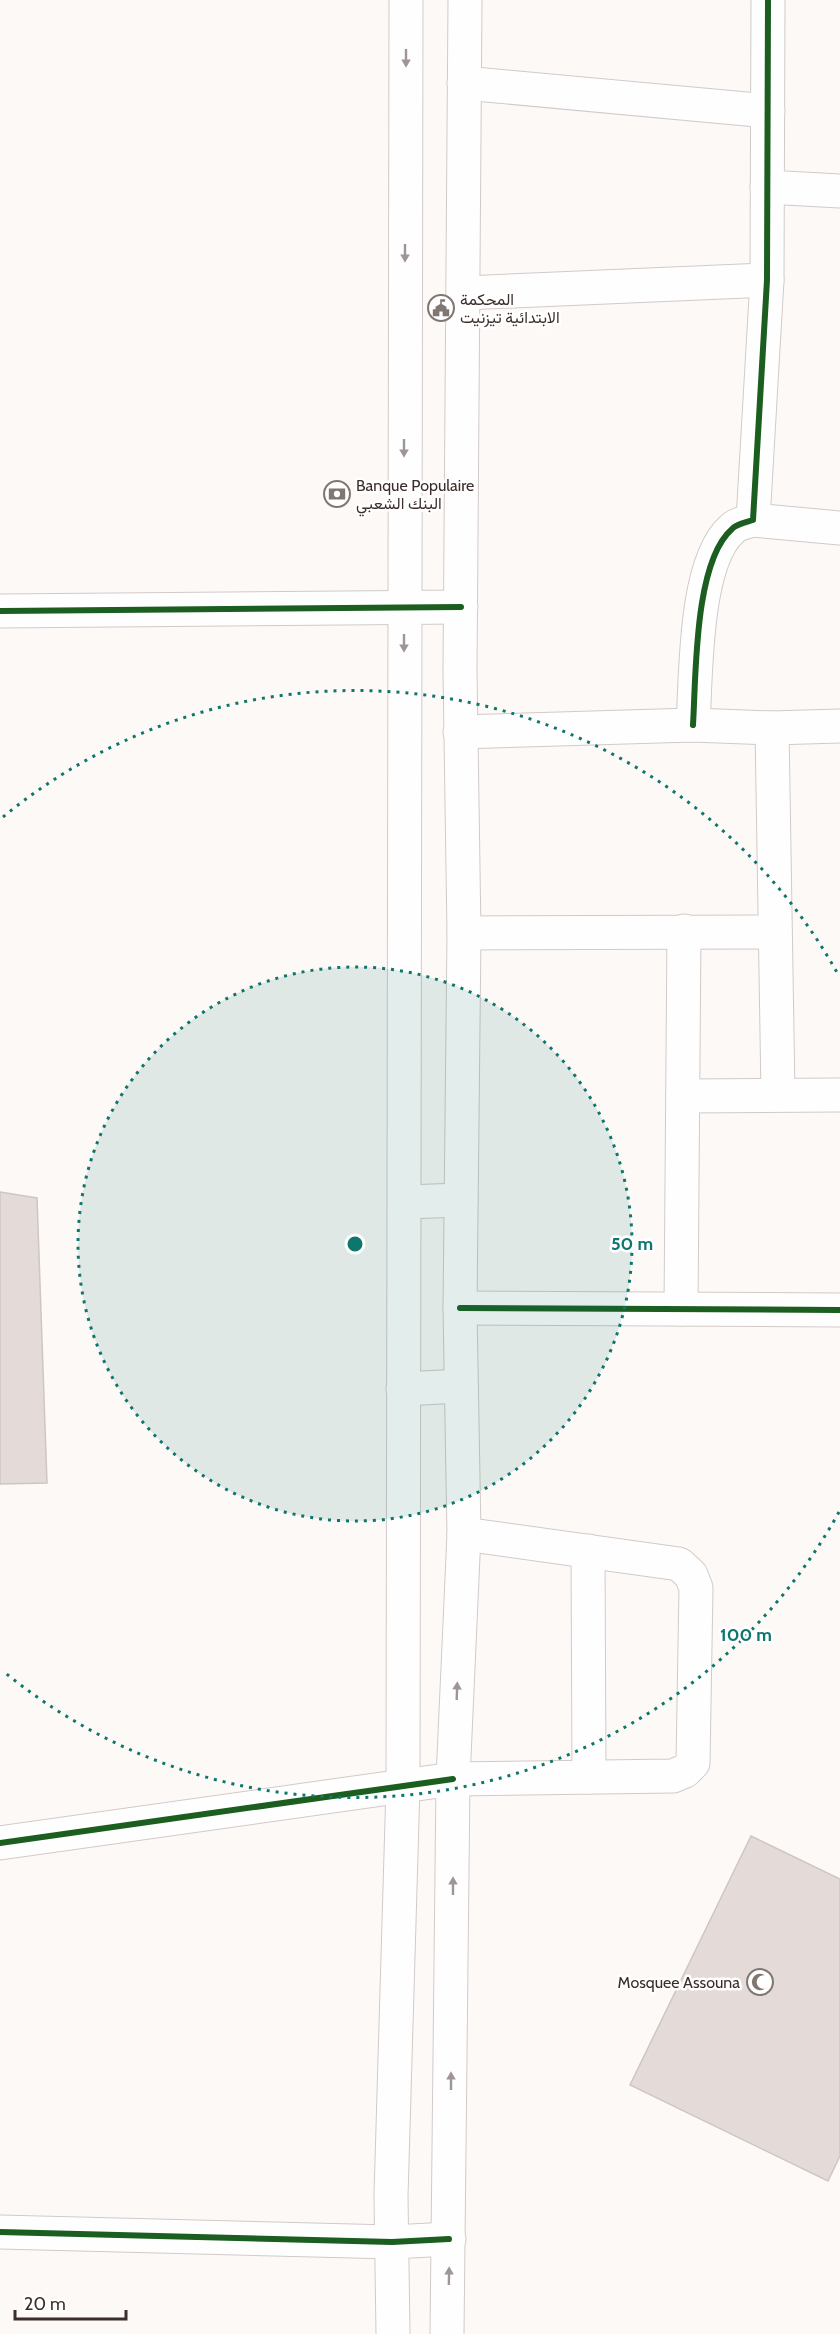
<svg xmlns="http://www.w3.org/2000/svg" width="840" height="2334" viewBox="0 0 840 2334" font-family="Cabin,Vazirmatn,sans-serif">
<rect width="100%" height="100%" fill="#fdf9f7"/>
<!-- building -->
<g fill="#e4dbd8" stroke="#cfc6c3" stroke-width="1.5">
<polygon points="0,1192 37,1198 47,1483 0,1484"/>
<polygon points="751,1836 840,1879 840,2156 828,2181 630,2085"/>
</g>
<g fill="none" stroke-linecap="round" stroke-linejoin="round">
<defs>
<g id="minor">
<polyline points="464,83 768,111"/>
<polyline points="767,187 840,191"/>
<polyline points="464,293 767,280"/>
<polyline points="753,520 840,528"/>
<polyline points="0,611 461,607"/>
<path d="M693,725c3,-48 1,-163 39,-196 4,-5 15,-7 21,-9l14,-240 1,-280"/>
<polyline points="772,728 778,1094"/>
<polyline points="460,732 693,725 772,728 840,726"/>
<polyline points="464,933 775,932"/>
<polyline points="683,1096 840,1095"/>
<polyline points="460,1308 840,1310"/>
<polyline points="681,1309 684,931"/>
<polyline points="588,1551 589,1777"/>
<polyline points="0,1843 453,1779 673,1776 685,1771 693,1763 696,1588 691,1575 679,1564 464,1534"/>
<polyline points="0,2232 392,2242 449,2239"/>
</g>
<g id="major">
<polyline points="405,1202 461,1200"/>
<polyline points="403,1389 461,1386"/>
<polyline points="393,2334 391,2196 403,1786 406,0"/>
<polyline points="447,2334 453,1779 464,1534 460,1308 464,933 460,671 465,0"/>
</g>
</defs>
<!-- minor casing -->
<use href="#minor" stroke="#d2cac7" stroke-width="35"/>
<!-- major casing -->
<use href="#major" stroke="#d2cac7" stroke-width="35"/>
<!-- minor -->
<use href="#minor" stroke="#fffefe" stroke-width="33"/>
<!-- major -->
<use href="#major" stroke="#fffefe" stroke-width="33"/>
<defs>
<g id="cycleway">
<polyline points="0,611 461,607"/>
<path d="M693,725c3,-48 1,-163 39,-196 4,-5 15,-7 21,-9l14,-240 1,-280"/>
<polyline points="460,1308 840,1310"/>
<polyline points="0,1843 453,1779"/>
<polyline points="0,2232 392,2242 449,2239"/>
</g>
</defs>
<!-- cycleway casing -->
<use href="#cycleway" stroke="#fff" stroke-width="10"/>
<!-- cycleway -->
<use href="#cycleway" stroke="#1b5e20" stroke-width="6"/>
</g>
<!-- one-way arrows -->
<defs><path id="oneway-solid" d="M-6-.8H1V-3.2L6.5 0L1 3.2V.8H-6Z" transform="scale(1.5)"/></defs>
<g fill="#9e9694">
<use href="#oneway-solid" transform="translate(406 58) rotate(90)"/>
<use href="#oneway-solid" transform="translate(405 253) rotate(90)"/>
<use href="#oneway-solid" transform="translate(404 448) rotate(90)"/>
<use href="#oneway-solid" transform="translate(404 643) rotate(90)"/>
<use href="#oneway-solid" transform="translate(457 1691) rotate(-88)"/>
<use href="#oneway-solid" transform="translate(453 1886) rotate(-90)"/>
<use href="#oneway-solid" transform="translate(451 2081) rotate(-90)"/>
<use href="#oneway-solid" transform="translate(449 2276) rotate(-89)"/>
</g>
<!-- distance rings -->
<circle cx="355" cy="1244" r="277" fill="#0f766e" fill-opacity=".12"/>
<g fill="none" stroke="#0f766e" stroke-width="3" stroke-dasharray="3 6">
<circle cx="355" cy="1244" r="277"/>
<path d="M839 1512A553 553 0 0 1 3 1671M3 817A553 553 0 0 1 839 976"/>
</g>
<!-- icons -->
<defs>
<symbol id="civic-ring" viewBox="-11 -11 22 22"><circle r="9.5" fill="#fff" stroke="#807672" stroke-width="1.5"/><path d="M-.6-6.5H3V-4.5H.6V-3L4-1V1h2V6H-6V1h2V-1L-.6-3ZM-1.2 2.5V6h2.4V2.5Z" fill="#807672"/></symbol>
<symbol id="bank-ring" viewBox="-11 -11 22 22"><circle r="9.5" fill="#fff" stroke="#807672" stroke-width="1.5"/><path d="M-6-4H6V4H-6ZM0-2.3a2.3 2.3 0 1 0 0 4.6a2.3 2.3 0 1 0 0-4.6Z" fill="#807672"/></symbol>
<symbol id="mosque-ring" viewBox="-11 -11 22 22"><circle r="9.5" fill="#fff" stroke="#807672" stroke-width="1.5"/><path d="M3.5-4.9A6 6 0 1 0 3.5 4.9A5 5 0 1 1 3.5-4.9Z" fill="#807672"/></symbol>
</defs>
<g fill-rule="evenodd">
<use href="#civic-ring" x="426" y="293" width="30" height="30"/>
<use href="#bank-ring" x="322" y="479" width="30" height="30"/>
<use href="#mosque-ring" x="745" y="1967" width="30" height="30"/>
</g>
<g text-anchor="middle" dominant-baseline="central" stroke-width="5" stroke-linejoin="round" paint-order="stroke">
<!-- poi labels -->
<g font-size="16" fill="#3c2f2b" stroke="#fff" text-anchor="start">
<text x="460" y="299">المحكمة<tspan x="460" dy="18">الابتدائية تيزنيت</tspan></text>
<text x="356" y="485">Banque Populaire<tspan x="356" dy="18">البنك الشعبي</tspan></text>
<text x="740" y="1982" text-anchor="end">Mosquee Assouna</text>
</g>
</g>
<circle cx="355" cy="1244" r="9" fill="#0f766e" stroke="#fff" stroke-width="3"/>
<g font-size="18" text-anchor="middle" font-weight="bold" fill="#0f766e" stroke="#fff" stroke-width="5" stroke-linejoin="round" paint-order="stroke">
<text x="632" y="1250">50 m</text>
<text x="746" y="1641">100 m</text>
</g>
<!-- scale -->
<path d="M15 2310v9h111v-9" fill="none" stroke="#3c2f2b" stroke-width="3"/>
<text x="24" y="2310" font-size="18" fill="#3c2f2b" stroke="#ffffff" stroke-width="4.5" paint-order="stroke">20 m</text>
</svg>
